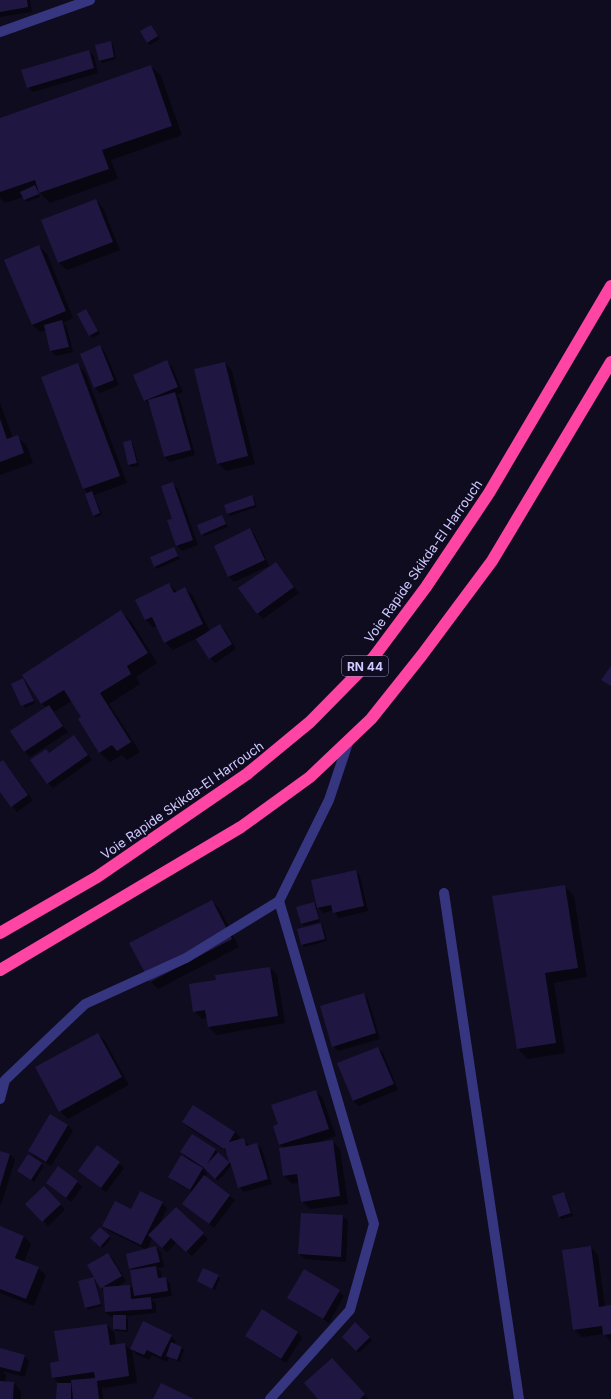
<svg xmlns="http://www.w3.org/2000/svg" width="611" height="1399" viewBox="0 0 611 1399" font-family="Inter,sans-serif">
<rect width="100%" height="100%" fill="#0f0c20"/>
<!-- shadow -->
<g fill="#0007">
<polygon points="0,0 30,0 32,12 0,17"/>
<polygon points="151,26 160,39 150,45 147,43"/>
<polygon points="110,42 113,45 116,59 102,63 100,60"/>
<polygon points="88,51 94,56 98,73 33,92 28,87"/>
<polygon points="151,66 161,76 182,135 111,160 118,179 50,203 37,190 40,197 27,202 23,197 5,203 0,198 0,119"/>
<polygon points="96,200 103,208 120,250 67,270 59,263 43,221"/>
<polygon points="39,246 47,254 73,318 63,323 67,327 73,352 56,356 51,351 46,330 40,332 32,325"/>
<polygon points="86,310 100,334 92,338 90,335"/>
<polygon points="100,346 105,352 119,385 100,393 95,388 81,354"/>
<polygon points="167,362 172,367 183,392 176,395 180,399 195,455 170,462 164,457 150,405 145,400"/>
<polygon points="225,363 232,371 255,464 226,471 218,463"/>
<polygon points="77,364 85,372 127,483 94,495 102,515 96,517 93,515 89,494 84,489"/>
<polygon points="0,403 13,438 17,436 27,446 33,463 0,475"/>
<polygon points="131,441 133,444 139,466 131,467 129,465 124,443"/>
<polygon points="173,484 178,489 198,545 182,551 177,546 173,519"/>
<polygon points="252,497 254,499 257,507 230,516 228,514 225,506"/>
<polygon points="222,516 228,527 204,536 202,534"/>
<polygon points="250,529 255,535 269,566 234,582 229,577 215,546"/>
<polygon points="173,548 180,559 157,569 155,566"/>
<polygon points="276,563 299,593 263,619 258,614"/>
<polygon points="169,584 177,592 185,589 193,596 210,632 219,625 225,630 236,649 215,663 210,658 197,638 173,650 165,642 157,626 153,627 146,620 136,600"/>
<polygon points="121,612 131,621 157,663 136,677 140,684 109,704 140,752 127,760 122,755 110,762 100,753 79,719 82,717 72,701 54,712 68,732 30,757 25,752 12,731 47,708 42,704 24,675"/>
<polygon points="23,679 26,682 35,703 25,708 12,685"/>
<polygon points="74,736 92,760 53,788 48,783 50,754"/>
<polygon points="3,761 33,800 17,812 0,790 0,764"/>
<polygon points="355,871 360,876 368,911 339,918 333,910 324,913 318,908"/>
<polygon points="564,886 574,896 587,977 554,983 565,1053 528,1059 518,1049 494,897"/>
<polygon points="211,901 219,908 239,947 158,989 151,982 130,943"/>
<polygon points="313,903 316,905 320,922 304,926 301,924 297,907"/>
<polygon points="321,924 323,926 327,941 304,947 302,944"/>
<polygon points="270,968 277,975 285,1023 217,1035 209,1027 207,1018 202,1019 194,1011"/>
<polygon points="363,994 368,999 380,1039 338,1051 333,1046"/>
<polygon points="98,1034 105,1041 129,1085 68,1119 60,1111"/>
<polygon points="378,1048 383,1053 398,1090 359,1106 353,1101"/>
<polygon points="316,1091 323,1099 336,1136 318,1142 332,1141 340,1149 348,1204 310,1209 302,1201 300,1182 292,1184 284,1176 284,1148 280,1145 274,1126 279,1125"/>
<polygon points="193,1106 235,1132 240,1137 238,1140 243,1139 249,1146 256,1144 262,1149 272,1184 244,1192 239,1187 227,1152 188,1127 183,1122"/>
<polygon points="68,1125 73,1131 51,1166 34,1156 29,1151"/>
<polygon points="215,1150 232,1165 218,1181 208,1171 202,1168 207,1174 205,1177 235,1200 214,1228 184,1204 192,1192 175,1182 170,1177 189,1160 181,1152"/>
<polygon points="0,1152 10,1154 15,1160 1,1205 0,1204"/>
<polygon points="119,1163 124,1168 106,1192 79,1171"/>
<polygon points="41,1164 44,1166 34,1182 18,1171"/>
<polygon points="77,1182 82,1187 71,1202 47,1183"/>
<polygon points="44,1187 65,1210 48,1226 27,1204"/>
<polygon points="564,1193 566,1196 573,1216 562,1219 560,1217"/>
<polygon points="162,1203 167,1208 161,1220 163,1222 176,1208 208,1239 192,1256 177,1242 167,1252 152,1238 147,1250 156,1247 161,1253 164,1267 157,1268 161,1272 162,1279 165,1278 170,1283 172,1296 151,1299 156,1304 156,1313 126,1316 128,1319 128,1332 116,1331 114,1329 114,1317 111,1317 106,1312 104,1291 95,1279 102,1306 88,1310 86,1307 79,1281 95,1278 108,1254 113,1259 126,1281 117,1287 130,1286 134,1290 132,1270 130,1269 147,1250 109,1231 104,1226 131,1211"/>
<polygon points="343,1216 348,1221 346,1262 305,1259 299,1254"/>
<polygon points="0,1227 23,1236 31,1244 24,1262 38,1268 46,1275 34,1306 0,1293"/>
<polygon points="109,1236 111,1239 103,1248 92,1238"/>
<polygon points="591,1247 598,1255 605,1307 611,1307 611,1342 604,1334 582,1337 574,1329"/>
<polygon points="218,1276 220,1278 215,1290 198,1281"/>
<polygon points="339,1291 344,1296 329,1323 294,1302 288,1297"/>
<polygon points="143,1323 171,1336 176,1341 174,1345 182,1347 184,1350 180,1362 169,1357 167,1362 152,1355 149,1360 136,1354 132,1349 137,1383 104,1388 102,1386 103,1399 57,1399 60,1384 53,1378 60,1362 107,1325 114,1332 116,1345 124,1344 131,1350"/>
<polygon points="355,1324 372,1340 359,1353 343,1337"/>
<polygon points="297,1332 302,1338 286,1363 252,1341 247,1336"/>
<polygon points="0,1349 24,1356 29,1361 25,1377 2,1371 6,1375 5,1382 14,1383 21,1391 21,1399 0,1399"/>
<polygon points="337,1364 368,1399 319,1399"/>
</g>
<!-- building -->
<g fill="#1f1741">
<polygon points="0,0 27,0 28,7 0,12"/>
<polygon points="151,25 158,36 147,43 140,31"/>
<polygon points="111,41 114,57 99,61 95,45"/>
<polygon points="89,50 94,68 27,88 21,70"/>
<polygon points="151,65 172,126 102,150 109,169 39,193 35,180 0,192 0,118"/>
<polygon points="35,185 39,194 24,200 20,192"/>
<polygon points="96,199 113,242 58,263 41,220"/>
<polygon points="39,245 66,311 32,325 4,260"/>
<polygon points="86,309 98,331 89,336 77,314"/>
<polygon points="62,320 69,347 50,351 44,325"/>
<polygon points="100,345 114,380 94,388 80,354"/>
<polygon points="167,360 178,387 144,401 133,375"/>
<polygon points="225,362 248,456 217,464 194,369"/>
<polygon points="78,363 120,476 83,489 41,377"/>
<polygon points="175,392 191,450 164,457 148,400"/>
<polygon points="0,419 7,439 18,435 24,453 0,462"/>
<polygon points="131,440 137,463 128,465 123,442"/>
<polygon points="173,482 193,540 176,546 167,520 172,519 161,486"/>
<polygon points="92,491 100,513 93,516 85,494"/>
<polygon points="252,495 255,505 227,514 224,505"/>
<polygon points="222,515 226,524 201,535 197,525"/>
<polygon points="250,528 265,560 228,577 214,546"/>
<polygon points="174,547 178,556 154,567 150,557"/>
<polygon points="276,562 294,587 257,614 238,588"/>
<polygon points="169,583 174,593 185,587 203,624 164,643 152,617 145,620 135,600"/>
<polygon points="121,610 148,653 127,666 131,674 100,693 131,742 117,751 112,745 99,753 78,719 81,717 64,690 41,704 22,675"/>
<polygon points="220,624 232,644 209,659 196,639"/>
<polygon points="611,666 611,686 601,680"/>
<polygon points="23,678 34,701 21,706 11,684"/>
<polygon points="49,705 63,726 24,752 10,731"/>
<polygon points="74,735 88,755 47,784 30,760 46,749 49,753"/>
<polygon points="3,760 28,795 11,807 0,792 0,762"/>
<polygon points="356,870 364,906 333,913 331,905 317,908 311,880"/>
<polygon points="565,885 578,968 545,973 556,1043 517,1049 492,896"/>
<polygon points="212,900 232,939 150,982 129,943"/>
<polygon points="314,902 319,919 301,924 296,907"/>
<polygon points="321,923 325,939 301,945 297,929"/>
<polygon points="270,967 278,1016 208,1027 205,1010 193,1012 189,984 216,980 215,975"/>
<polygon points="364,993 376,1033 332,1047 320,1006"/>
<polygon points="98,1033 122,1077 59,1112 35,1067"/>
<polygon points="378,1047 394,1084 353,1101 337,1063"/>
<polygon points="316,1090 329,1129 279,1145 273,1126 278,1124 271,1105"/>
<polygon points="193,1105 235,1132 229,1142 244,1138 246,1146 257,1143 268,1179 238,1188 230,1162 215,1179 203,1167 180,1152 192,1134 216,1149 207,1164 218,1152 229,1162 225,1148 224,1149 182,1122"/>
<polygon points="50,1114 68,1125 46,1162 28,1151"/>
<polygon points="333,1140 340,1196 301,1202 297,1174 283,1176 279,1148"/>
<polygon points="97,1145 120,1162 101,1188 78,1171"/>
<polygon points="0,1151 10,1154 0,1187"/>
<polygon points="28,1154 42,1163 31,1180 17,1171"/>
<polygon points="181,1155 203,1168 190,1190 168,1177"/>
<polygon points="58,1166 78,1181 66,1198 46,1183"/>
<polygon points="204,1175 230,1195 209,1224 182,1204"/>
<polygon points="44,1186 61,1204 42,1222 25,1204"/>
<polygon points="140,1191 163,1202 141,1245 102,1226 115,1201 131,1209"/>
<polygon points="564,1192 571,1213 559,1217 552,1196"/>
<polygon points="176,1207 204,1233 186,1252 171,1238 162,1248 148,1235"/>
<polygon points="301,1213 343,1215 341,1257 298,1254"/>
<polygon points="0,1226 24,1236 15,1258 39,1267 26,1299 0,1289"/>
<polygon points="100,1227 110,1236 100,1247 90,1238"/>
<polygon points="156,1246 160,1262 129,1269 126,1254"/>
<polygon points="591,1246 599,1307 611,1305 611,1334 603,1335 602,1326 573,1330 562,1250"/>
<polygon points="108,1253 122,1276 103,1287 130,1285 131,1299 151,1297 152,1309 105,1312 103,1287 101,1289 94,1278 101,1304 85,1308 78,1281 94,1277 87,1265"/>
<polygon points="156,1266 158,1278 166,1277 168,1291 134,1296 130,1270"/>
<polygon points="203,1268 219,1275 212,1289 197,1281"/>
<polygon points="304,1269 340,1290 323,1319 287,1298"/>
<polygon points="262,1309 298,1332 281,1359 245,1336"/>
<polygon points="113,1315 126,1315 126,1330 113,1329"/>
<polygon points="143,1321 172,1335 161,1357 147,1350 144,1355 130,1349"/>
<polygon points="355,1322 370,1337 356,1351 342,1337"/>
<polygon points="107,1324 110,1345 125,1343 129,1376 97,1381 99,1399 73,1399 71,1380 95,1378 94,1372 52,1378 50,1363 59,1361 54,1331"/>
<polygon points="171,1342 182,1347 177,1360 166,1356"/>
<polygon points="0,1348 25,1355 20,1372 0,1367"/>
<polygon points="332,1358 365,1394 360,1399 318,1399 304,1383"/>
<polygon points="0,1381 14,1382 13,1399 0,1399"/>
<polygon points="57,1383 71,1383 71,1399 56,1399"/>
<polygon points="161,1383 194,1399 153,1399"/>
</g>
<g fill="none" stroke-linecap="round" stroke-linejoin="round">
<!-- minor -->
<g stroke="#363680" stroke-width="10">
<polyline points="0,32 90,0"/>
<polyline points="444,893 519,1399"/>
<polyline points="0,1099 5,1080 85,1004 186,958 279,901 329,800 349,740"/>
<polyline points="270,1399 350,1310 374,1224 279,901"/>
</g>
<!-- highway -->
<g stroke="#ff45a4" stroke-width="12">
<polyline points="0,933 97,877 247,774 310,722 373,658 426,587 489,493 611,286"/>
<polyline points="0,970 241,827 310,777 371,719 422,655 492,561 611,362"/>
</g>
</g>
<g text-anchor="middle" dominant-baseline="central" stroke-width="4" stroke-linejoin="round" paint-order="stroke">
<!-- shield labels -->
<rect fill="#0f0c20" stroke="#9591bc" stroke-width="1" x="342" y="656" width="46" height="20" rx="3"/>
<g font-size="12" font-weight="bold" fill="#cfcaff">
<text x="365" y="666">RN 44</text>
</g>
<!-- street labels -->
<g font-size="13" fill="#cfcaff" stroke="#0f0c20">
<text transform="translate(423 561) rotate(-55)">Voie Rapide Skikda-El Harrouch</text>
<text transform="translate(182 800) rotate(-35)">Voie Rapide Skikda-El Harrouch</text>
</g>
</g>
</svg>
